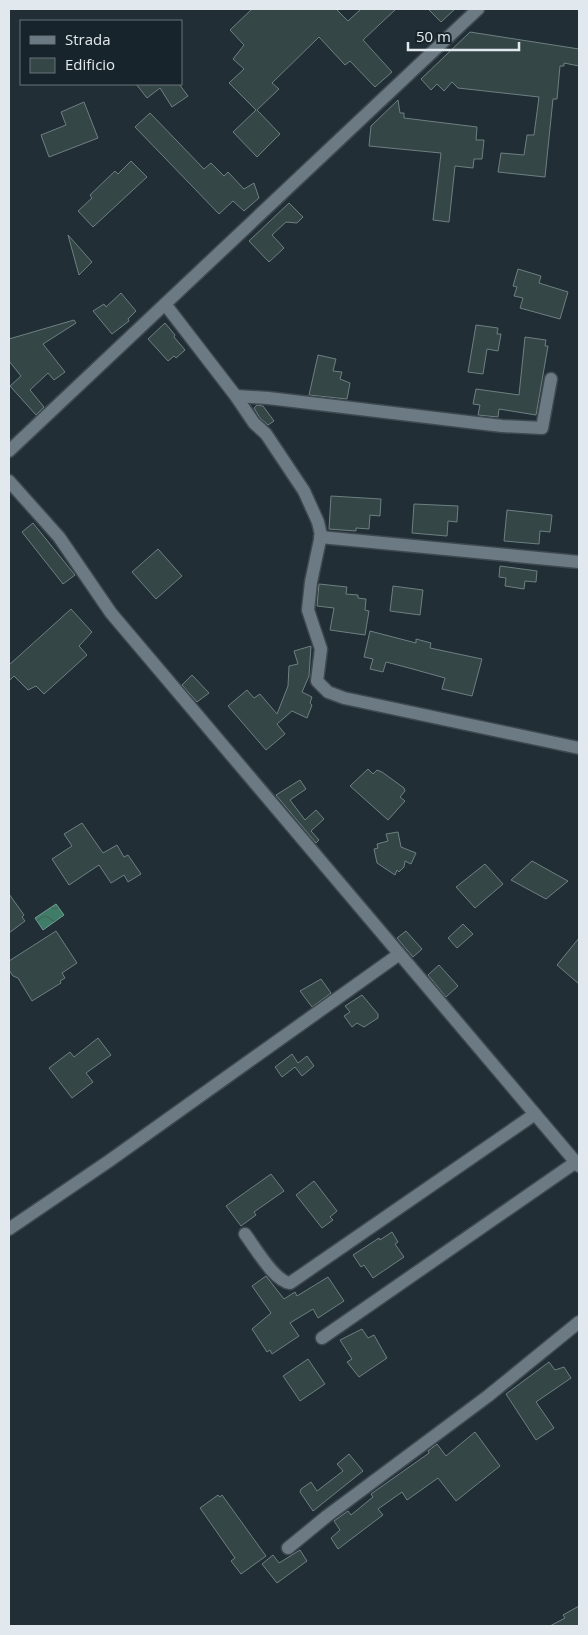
<svg xmlns="http://www.w3.org/2000/svg" width="588" height="1635" viewBox="0 0 588 1635" font-family="'Open Sans',sans-serif">
<defs>
<pattern id="water-waves" width="16" height="10" patternUnits="userSpaceOnUse" patternTransform="scale(1.25)"><rect width="16" height="10" fill="#407d68"/><path d="M0 5q4-4 8 0t8 0" fill="none" stroke="#426459"/></pattern>
</defs>
<rect width="100%" height="100%" fill="#222e36"/>
<!-- water -->
<polygon fill="url(#water-waves)" stroke="#719d90" points="56,904 64,915 43,930 35,918"/>
<!-- building -->
<g fill="#354647" stroke="#6d8081">
<polygon points="252,9 336,9 348,21 361,9 396,9 363,40 392,72 375,87 350,61 345,65 319,37 272,83 279,89 257,110 280,134 257,157 233,132 256,110 229,83 244,69 233,59 244,45 230,30"/>
<polygon points="428,9 455,9 441,22"/>
<polygon points="470,32 579,49 579,66 564,63 564,66 560,66 557,99 553,99 545,177 498,172 501,153 524,155 527,135 534,135 539,97 458,88 452,82 444,91 437,84 431,90 421,79"/>
<polygon points="136,84 179,84 188,96 172,107 160,88 147,98"/>
<polygon points="398,100 400,113 404,113 404,118 477,127 476,140 484,140 482,159 474,159 473,168 455,166 449,222 433,220 441,153 369,146 371,126"/>
<polygon points="84,102 98,138 49,157 41,135 66,125 61,112"/>
<polygon points="150,113 204,169 211,163 224,176 228,172 244,189 254,183 259,198 244,211 233,201 219,214 135,127"/>
<polygon points="131,161 147,177 93,227 78,211 92,198 90,195 115,171 118,174"/>
<polygon points="289,203 303,217 297,223 286,222 272,235 284,248 269,262 249,241"/>
<polygon points="68,235 92,262 79,275"/>
<polygon points="518,269 541,276 539,283 568,292 560,319 520,308 523,298 514,296 517,287 513,286"/>
<polygon points="121,293 136,311 128,319 129,321 112,334 93,311 104,304 106,307"/>
<polygon points="74,320 76,323 43,344 65,372 54,380 48,373 30,390 44,407 36,415 10,386 21,376 9,361 9,339"/>
<polygon points="165,323 175,335 174,337 185,350 176,358 174,356 168,361 148,339"/>
<polygon points="476,325 498,328 497,334 501,334 498,351 487,349 483,374 468,372"/>
<polygon points="525,337 546,340 545,346 548,346 536,415 499,409 498,417 478,415 480,405 473,404 476,389 519,395"/>
<polygon points="318,355 336,359 333,371 342,372 340,379 350,383 347,399 309,395"/>
<polygon points="257,405 263,406 274,421 268,425 260,418 254,408"/>
<polygon points="331,496 381,499 380,516 370,515 369,529 356,528 356,531 329,529"/>
<polygon points="414,504 458,506 457,522 448,521 447,536 412,533"/>
<polygon points="507,510 552,515 550,532 540,531 539,544 504,541"/>
<polygon points="33,523 75,575 63,584 22,532"/>
<polygon points="158,549 182,576 156,599 132,572"/>
<polygon points="500,566 537,571 536,582 525,581 524,589 505,586 506,578 499,577"/>
<polygon points="319,584 347,587 346,594 358,595 358,598 366,599 365,610 369,611 365,635 330,630 334,608 317,606"/>
<polygon points="393,586 423,590 420,615 390,611"/>
<polygon points="71,609 92,632 79,646 87,655 44,694 36,686 28,690 14,676 9,681 9,665"/>
<polygon points="370,631 416,643 416,639 431,643 430,648 482,659 472,696 442,689 445,678 409,668 386,662 383,672 370,669 373,659 364,657"/>
<polygon points="311,646 309,676 302,692 312,697 310,703 312,705 307,718 292,711 277,724 285,734 266,750 228,706 247,690 254,698 260,694 277,714 288,686 289,666 298,664 294,651"/>
<polygon points="192,675 209,693 197,702 182,685"/>
<polygon points="368,769 373,774 377,770 382,772 404,788 405,791 400,797 405,801 388,820 350,786"/>
<polygon points="300,780 306,789 290,800 305,820 316,810 324,819 311,831 319,840 316,843 276,795"/>
<polygon points="82,823 103,853 117,845 124,857 128,855 141,874 128,882 124,875 111,883 99,865 69,885 52,859 72,846 64,834"/>
<polygon points="398,832 401,847 416,853 411,864 405,861 404,867 399,872 397,870 395,875 377,863 374,849 378,848 377,844 388,841 386,834"/>
<polygon points="532,861 568,881 546,899 511,880"/>
<polygon points="485,864 503,884 475,908 456,887"/>
<polygon points="9,894 24,915 22,917 25,921 9,933"/>
<polygon points="463,924 473,934 457,948 448,938"/>
<polygon points="56,931 77,963 62,973 65,978 60,981 61,983 32,1001 18,978 13,976 9,970 9,961"/>
<polygon points="406,931 422,949 413,957 397,938"/>
<polygon points="579,938 579,984 557,965"/>
<polygon points="439,965 458,986 446,997 428,975"/>
<polygon points="321,979 331,993 312,1007 300,991"/>
<polygon points="362,995 378,1014 378,1018 364,1027 357,1023 352,1027 344,1016 350,1012 345,1006"/>
<polygon points="98,1038 111,1055 86,1073 93,1082 72,1098 49,1068 70,1052 74,1057"/>
<polygon points="292,1054 298,1063 307,1056 314,1066 302,1076 295,1067 282,1077 275,1067"/>
<polygon points="271,1174 284,1191 254,1212 256,1215 241,1226 226,1206"/>
<polygon points="314,1181 337,1211 330,1217 333,1220 322,1228 296,1195"/>
<polygon points="392,1232 398,1242 395,1244 404,1257 373,1278 364,1265 361,1267 353,1255 379,1238 380,1240"/>
<polygon points="266,1276 284,1299 295,1292 297,1296 328,1277 344,1301 318,1318 313,1309 290,1323 299,1336 272,1354 270,1350 267,1352 252,1329 271,1313 252,1286"/>
<polygon points="362,1329 368,1338 374,1335 387,1358 359,1377 347,1362 352,1359 340,1340"/>
<polygon points="308,1359 325,1384 300,1401 283,1376"/>
<polygon points="549,1362 555,1370 564,1367 571,1378 536,1402 554,1428 536,1440 506,1394"/>
<polygon points="475,1432 500,1466 456,1501 438,1478 407,1500 402,1492 378,1509 383,1515 338,1549 331,1538 340,1530 334,1521 348,1511 351,1515 373,1497 371,1494 429,1453 428,1451 437,1444 446,1456"/>
<polygon points="349,1454 363,1471 313,1511 300,1492 301,1489 311,1482 317,1491 343,1471 337,1464"/>
<polygon points="218,1495 220,1497 222,1495 266,1556 241,1574 231,1561 235,1558 200,1508"/>
<polygon points="300,1550 307,1561 277,1583 262,1564 273,1555 279,1563"/>
<polygon points="579,1606 579,1626 550,1626 565,1618 563,1615"/>
</g>
<g fill="none" stroke-linecap="round" stroke-linejoin="round">
<defs>
<g id="street">
<polyline points="165,304 235,395 254,423 266,434 304,491 318,522 321,535 311,582 308,610 321,649 317,681 328,692 344,698 579,748"/>
<polyline points="236,396 268,398 502,426 542,428 551,379"/>
<polyline points="9,451 478,9"/>
<polyline points="9,481 59,537 111,613 579,1166"/>
<polyline points="320,537 579,562"/>
<polyline points="9,1229 109,1161 398,955"/>
<path d="M245,1234c10,13 29,47 45,49l245,-169"/>
<polyline points="322,1338 576,1162"/>
<polyline points="288,1548 327,1516 488,1396 579,1322"/>
</g>
</defs>
<!-- street casing -->
<use href="#street" stroke="#3e494f" stroke-width="15"/>
<!-- street -->
<use href="#street" stroke="#6c7a84" stroke-width="12"/>
</g>
<!-- border -->
<rect width="588" height="1635" fill="none" stroke="#e2e9ee" stroke-width="20"/>
<!-- legend -->
<rect x="20" y="20" width="162" height="65" fill="#18242b" stroke="#697379"/>
<rect x="30" y="36" width="25" height="8" fill="#6c7a84" stroke="#697379"/>
<text x="65" y="45" font-size="15" fill="#e2e9ee">Strada</text>
<rect x="30" y="58" width="25" height="15" fill="#354647" stroke="#697379"/>
<text x="65" y="70" font-size="15" fill="#e2e9ee">Edificio</text>
<!-- scale -->
<path d="M408 42v8h111v-8" fill="none" stroke="#e2e9ee" stroke-width="2.5"/>
<text x="416" y="42" font-size="15" fill="#e2e9ee" stroke="#18242b" stroke-width="4" paint-order="stroke">50 m</text>
</svg>
